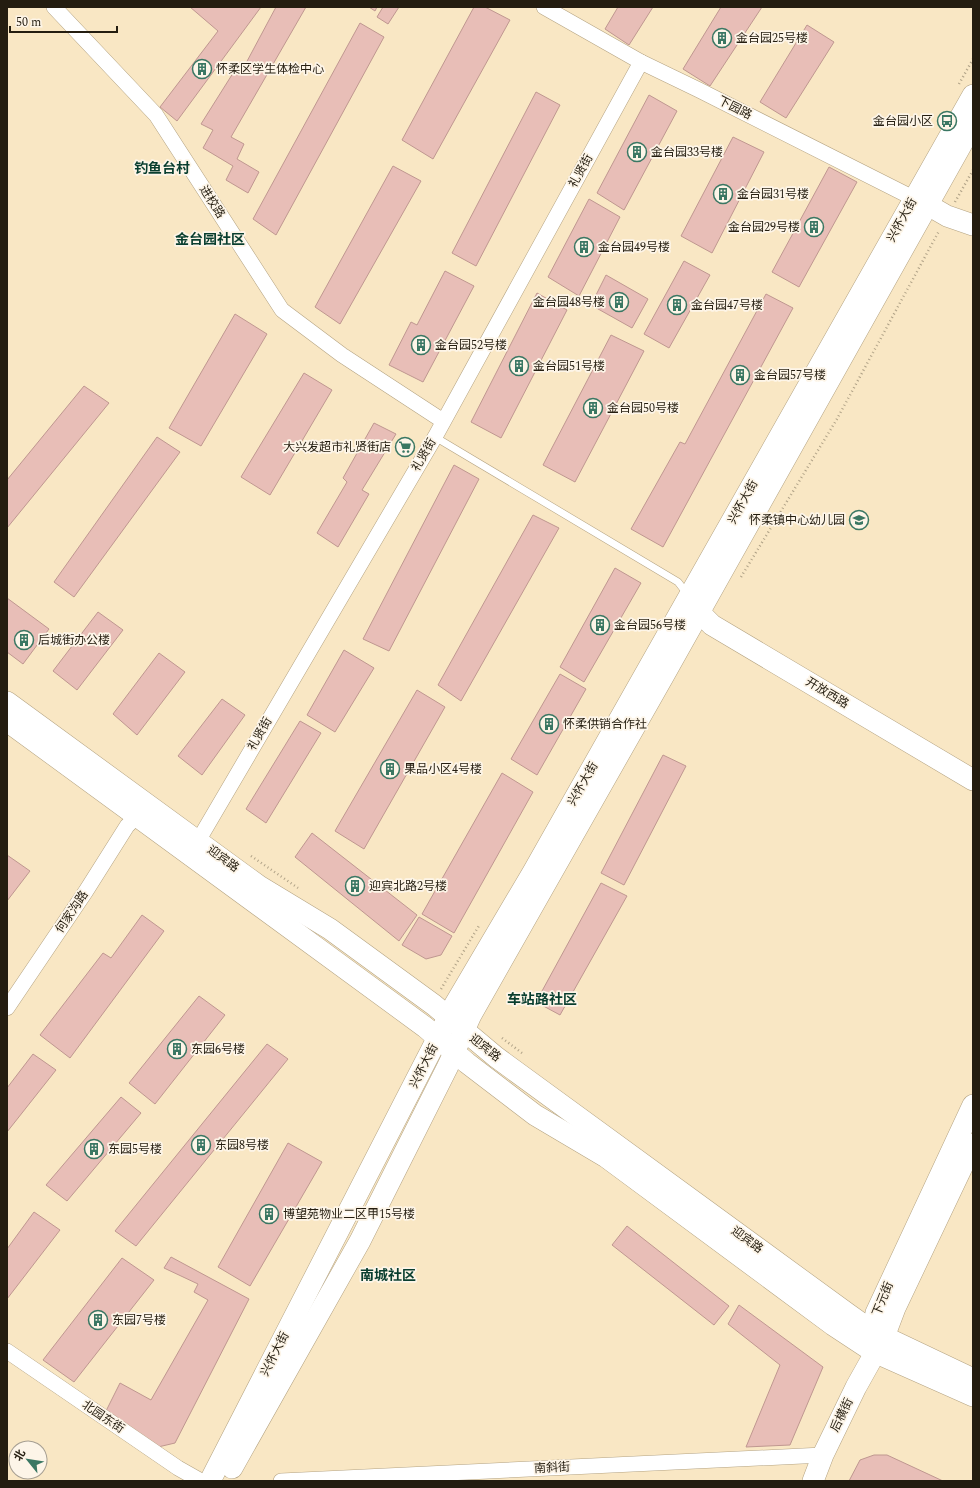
<svg xmlns="http://www.w3.org/2000/svg" width="980" height="1488" viewBox="0 0 980 1488" font-family="Spectral,'Noto Sans SC',serif">
<rect width="100%" height="100%" fill="#f9e7c4"/>
<!-- building -->
<g fill="#e8beb7" stroke="#bf9790">
<polygon points="190,7 261,7 177,121 160,107 218,31"/>
<polygon points="276,7 306,7 231,137 244,144 237,159 259,172 248,193 226,180 233,166 203,148 213,130 201,124 240,62 245,65"/>
<polygon points="369,7 377,7 375,11"/>
<polygon points="383,7 399,7 388,24 377,17"/>
<polygon points="474,7 485,7 510,20 433,159 402,140"/>
<polygon points="618,7 653,7 629,45 605,29"/>
<polygon points="721,7 762,7 710,86 683,69"/>
<polygon points="360,23 384,37 276,235 253,219"/>
<polygon points="807,25 834,42 786,118 760,102"/>
<polygon points="536,92 560,105 476,266 452,253"/>
<polygon points="649,95 677,111 624,210 597,193"/>
<polygon points="733,137 764,152 712,253 681,236"/>
<polygon points="393,166 421,181 340,324 315,307"/>
<polygon points="829,167 857,182 799,287 772,272"/>
<polygon points="589,199 620,217 579,296 548,277"/>
<polygon points="684,261 710,275 669,348 644,334"/>
<polygon points="445,271 474,286 423,382 389,365 411,322 417,325"/>
<polygon points="606,275 648,299 632,328 591,305"/>
<polygon points="537,293 567,310 501,438 471,422"/>
<polygon points="766,294 793,308 663,547 631,529 680,442 685,444"/>
<polygon points="235,314 267,334 201,446 169,428"/>
<polygon points="611,335 644,351 575,482 543,465"/>
<polygon points="304,373 332,390 270,495 241,477"/>
<polygon points="84,386 109,403 7,528 7,480"/>
<polygon points="374,423 396,434 362,490 369,494 338,547 317,533 347,482 343,478"/>
<polygon points="157,437 180,452 74,597 54,582"/>
<polygon points="454,465 479,479 389,651 363,639"/>
<polygon points="533,515 559,528 461,701 438,685"/>
<polygon points="615,568 641,583 584,682 560,667"/>
<polygon points="7,598 49,629 23,664 7,652"/>
<polygon points="98,612 123,630 77,690 53,671"/>
<polygon points="344,650 374,668 335,732 307,715"/>
<polygon points="159,653 185,672 137,735 113,714"/>
<polygon points="560,674 586,689 537,775 511,759"/>
<polygon points="417,690 445,707 364,849 335,831"/>
<polygon points="222,699 245,715 202,775 178,756"/>
<polygon points="300,721 321,733 266,823 246,809"/>
<polygon points="663,755 686,766 624,885 601,873"/>
<polygon points="502,773 533,792 454,933 422,914"/>
<polygon points="312,833 417,915 399,941 295,857"/>
<polygon points="7,855 30,871 7,901"/>
<polygon points="601,883 627,896 560,1015 536,1002"/>
<polygon points="142,915 164,931 70,1058 40,1035 103,953 111,958"/>
<polygon points="419,917 452,936 441,955 426,959 402,945"/>
<polygon points="199,996 225,1015 155,1104 129,1083"/>
<polygon points="267,1044 288,1059 136,1246 115,1231"/>
<polygon points="33,1054 56,1070 7,1132 7,1088"/>
<polygon points="121,1097 141,1113 67,1201 46,1185"/>
<polygon points="288,1143 322,1162 250,1286 218,1267"/>
<polygon points="34,1212 60,1230 7,1299 7,1249"/>
<polygon points="627,1226 729,1306 714,1325 612,1245"/>
<polygon points="171,1257 249,1299 175,1443 158,1447 106,1411 120,1383 151,1400 208,1300 194,1292 198,1284 164,1268"/>
<polygon points="122,1258 154,1280 74,1382 43,1360"/>
<polygon points="739,1305 823,1367 790,1445 746,1447 780,1365 728,1324"/>
<polygon points="874,1455 887,1455 943,1481 849,1481 860,1460"/>
</g>
<g fill="none" stroke-linecap="round" stroke-linejoin="round">
<defs>
<polyline id="lane" points="435,437 678,582 688,595"/>
<g id="street">
<polyline points="54,7 156,115 282,310 342,355 443,421"/>
<polyline points="544,7 641,62 699,90 923,203"/>
<polyline points="198,841 435,437 641,62"/>
<polyline points="7,1008 86,891 127,826 137,816"/>
<polyline points="7,1351 178,1468 201,1481"/>
<polyline points="281,1481 823,1455"/>
</g>
<g id="secondary">
<polyline points="928,205 947,216 973,225"/>
<polyline points="692,601 699,612 712,625 973,780"/>
<polyline points="7,702 259,886 330,929 434,1005 496,1057 848,1314 872,1331 973,1379"/>
<polyline points="7,721 425,1027 467,1063 535,1115 606,1157 833,1325 874,1352 973,1396"/>
<polyline points="873,1343 872,1331 876,1313 973,1105"/>
<polyline points="232,1468 360,1241 448,1066 471,1015 664,675 973,124"/>
<polyline points="210,1481 455,1004 533,872 973,95"/>
<polyline points="813,1481 823,1455 856,1387 884,1337 895,1308 973,1144"/>
</g>
</defs>
<!-- lane casing -->
<use href="#lane" stroke="#b4a382" stroke-width="8"/>
<!-- street casing -->
<use href="#street" stroke="#b4a382" stroke-width="16"/>
<!-- secondary casing -->
<use href="#secondary" stroke="#b4a382" stroke-width="22"/>
<!-- path -->
<g stroke="#b0a287" stroke-width="2.5" stroke-dasharray="1 3" stroke-linecap="butt">
<polyline points="959,84 973,59"/>
<polyline points="955,202 973,170"/>
<polyline points="741,577 837,419 939,231"/>
<polyline points="251,856 298,888"/>
<polyline points="441,989 480,924"/>
<polyline points="502,1038 522,1053"/>
</g>
<!-- lane -->
<use href="#lane" stroke="#fff" stroke-width="7"/>
<!-- street -->
<use href="#street" stroke="#fff" stroke-width="15"/>
<!-- secondary -->
<use href="#secondary" stroke="#fff" stroke-width="21"/>
</g>
<!-- icons -->
<defs>
<symbol id="building-ring" viewBox="-11 -11 22 22"><circle r="9.5" fill="#fdf5e8" stroke="#3a7763" stroke-width="1.5"/><path d="M-4-6H4V6H1V3H-1V6H-4ZM-2.5-4.3h1.7v1.8h-1.7ZM.8-4.3h1.7v1.8H.8ZM-2.5-1h1.7V.8h-1.7ZM.8-1h1.7V.8H.8Z" fill="#3a7763"/></symbol>
<symbol id="bus-ring" viewBox="-11 -11 22 22"><circle r="9.5" fill="#fdf5e8" stroke="#3a7763" stroke-width="1.5"/><path d="M-5-6H5V4H4V6H2V4H-2V6H-4V4H-5ZM-3.5-4V0h7V-4ZM-3.5 1.2v1.5H-2V1.2ZM2 1.2v1.5H3.5V1.2Z" fill="#3a7763"/></symbol>
<symbol id="supermarket-ring" viewBox="-11 -11 22 22"><circle r="9.5" fill="#fdf5e8" stroke="#3a7763" stroke-width="1.5"/><path d="M-6-5.5h2.5l.6 2H6L4.5 2H-2.5L-4.4-4H-6ZM-1.5 3.2a1.3 1.3 0 1 0 .1 0ZM3 3.2a1.3 1.3 0 1 0 .1 0Z" fill="#3a7763"/></symbol>
<symbol id="school-ring" viewBox="-11 -11 22 22"><circle r="9.5" fill="#fdf5e8" stroke="#3a7763" stroke-width="1.5"/><path d="M0-5L7-2L0 1L-7-2ZM-4 1L0 2.5L4 1V4Q0 6-4 4Z" fill="#3a7763"/></symbol>
</defs>
<g fill-rule="evenodd">
<use href="#building-ring" x="711" y="27" width="22" height="22"/>
<use href="#building-ring" x="191" y="58" width="22" height="22"/>
<use href="#bus-ring" x="936" y="110" width="22" height="22"/>
<use href="#building-ring" x="626" y="141" width="22" height="22"/>
<use href="#building-ring" x="712" y="183" width="22" height="22"/>
<use href="#building-ring" x="803" y="216" width="22" height="22"/>
<use href="#building-ring" x="573" y="236" width="22" height="22"/>
<use href="#building-ring" x="608" y="291" width="22" height="22"/>
<use href="#building-ring" x="666" y="294" width="22" height="22"/>
<use href="#building-ring" x="410" y="334" width="22" height="22"/>
<use href="#building-ring" x="508" y="355" width="22" height="22"/>
<use href="#building-ring" x="729" y="364" width="22" height="22"/>
<use href="#building-ring" x="582" y="397" width="22" height="22"/>
<use href="#supermarket-ring" x="394" y="436" width="22" height="22"/>
<use href="#school-ring" x="848" y="509" width="22" height="22"/>
<use href="#building-ring" x="589" y="614" width="22" height="22"/>
<use href="#building-ring" x="13" y="629" width="22" height="22"/>
<use href="#building-ring" x="538" y="713" width="22" height="22"/>
<use href="#building-ring" x="379" y="758" width="22" height="22"/>
<use href="#building-ring" x="344" y="875" width="22" height="22"/>
<use href="#building-ring" x="166" y="1038" width="22" height="22"/>
<use href="#building-ring" x="190" y="1134" width="22" height="22"/>
<use href="#building-ring" x="83" y="1138" width="22" height="22"/>
<use href="#building-ring" x="258" y="1203" width="22" height="22"/>
<use href="#building-ring" x="87" y="1309" width="22" height="22"/>
</g>
<g text-anchor="middle" dominant-baseline="central" stroke-width="3.5" stroke-linejoin="round" paint-order="stroke">
<!-- poi labels -->
<g font-size="12" fill="#241d10" stroke="#fdf5e8" text-anchor="start">
<text x="736" y="38">金台园25号楼</text>
<text x="216" y="69">怀柔区学生体检中心</text>
<text x="933" y="121" text-anchor="end">金台园小区</text>
<text x="651" y="152">金台园33号楼</text>
<text x="737" y="194">金台园31号楼</text>
<text x="800" y="227" text-anchor="end">金台园29号楼</text>
<text x="598" y="247">金台园49号楼</text>
<text x="605" y="302" text-anchor="end">金台园48号楼</text>
<text x="691" y="305">金台园47号楼</text>
<text x="435" y="345">金台园52号楼</text>
<text x="533" y="366">金台园51号楼</text>
<text x="754" y="375">金台园57号楼</text>
<text x="607" y="408">金台园50号楼</text>
<text x="391" y="447" text-anchor="end">大兴发超市礼贤街店</text>
<text x="845" y="520" text-anchor="end">怀柔镇中心幼儿园</text>
<text x="614" y="625">金台园56号楼</text>
<text x="38" y="640">后城街办公楼</text>
<text x="563" y="724">怀柔供销合作社</text>
<text x="404" y="769">果品小区4号楼</text>
<text x="369" y="886">迎宾北路2号楼</text>
<text x="191" y="1049">东园6号楼</text>
<text x="215" y="1145">东园8号楼</text>
<text x="108" y="1149">东园5号楼</text>
<text x="283" y="1214">博望苑物业二区甲15号楼</text>
<text x="112" y="1320">东园7号楼</text>
</g>
<!-- street labels -->
<g font-size="12" fill="#241d10" stroke="#fdf5e8">
<text transform="translate(735 108) rotate(27)">下园路</text>
<text transform="translate(581 171) rotate(-61)">礼贤街</text>
<text transform="translate(212 202) rotate(57)">进校路</text>
<text transform="translate(902 220) rotate(-61)">兴怀大街</text>
<text transform="translate(424 455) rotate(-60)">礼贤街</text>
<text transform="translate(743 502) rotate(-61)">兴怀大街</text>
<text transform="translate(827 693) rotate(31)">开放西路</text>
<text transform="translate(260 734) rotate(-60)">礼贤街</text>
<text transform="translate(583 784) rotate(-60)">兴怀大街</text>
<text transform="translate(223 859) rotate(36)">迎宾路</text>
<text transform="translate(72 912) rotate(-56)">何家沟路</text>
<text transform="translate(485 1048) rotate(38)">迎宾路</text>
<text transform="translate(424 1066) rotate(-63)">兴怀大街</text>
<text transform="translate(747 1240) rotate(36)">迎宾路</text>
<text transform="translate(883 1299) rotate(-68)">下元街</text>
<text transform="translate(275 1354) rotate(-63)">兴怀大街</text>
<text transform="translate(842 1415) rotate(-64)">后横街</text>
<text transform="translate(103 1417) rotate(34)">北园东街</text>
<text transform="translate(552 1468) rotate(-3)">南斜街</text>
</g>
<!-- quarter labels -->
<g font-size="14" font-weight="bold" fill="#093e2f" stroke="#fdf5e8">
<text x="162" y="168">钓鱼台村</text>
<text x="210" y="239">金台园社区</text>
<text x="542" y="999">车站路社区</text>
<text x="388" y="1275">南城社区</text>
</g>
</g>
<!-- border -->
<rect width="980" height="1488" fill="none" stroke="#241d10" stroke-width="16"/>
<!-- north arrow -->
<g transform="translate(28 1460) rotate(300)"><circle r="19" fill="#fdf5e8" stroke="#a69f92"/>
<path d="M0-3L7 15L0 10L-7 15Z" fill="#3a7763"/>
<text y="-6" font-size="11" font-weight="bold" text-anchor="middle" fill="#241d10">北</text>
</g>
<!-- scale -->
<path d="M10 26v6h107v-6" fill="none" stroke="#241d10" stroke-width="2"/>
<text x="16" y="26" font-size="12" fill="#241d10" stroke="#fdf5e8" stroke-width="3" paint-order="stroke">50 m</text>
</svg>
